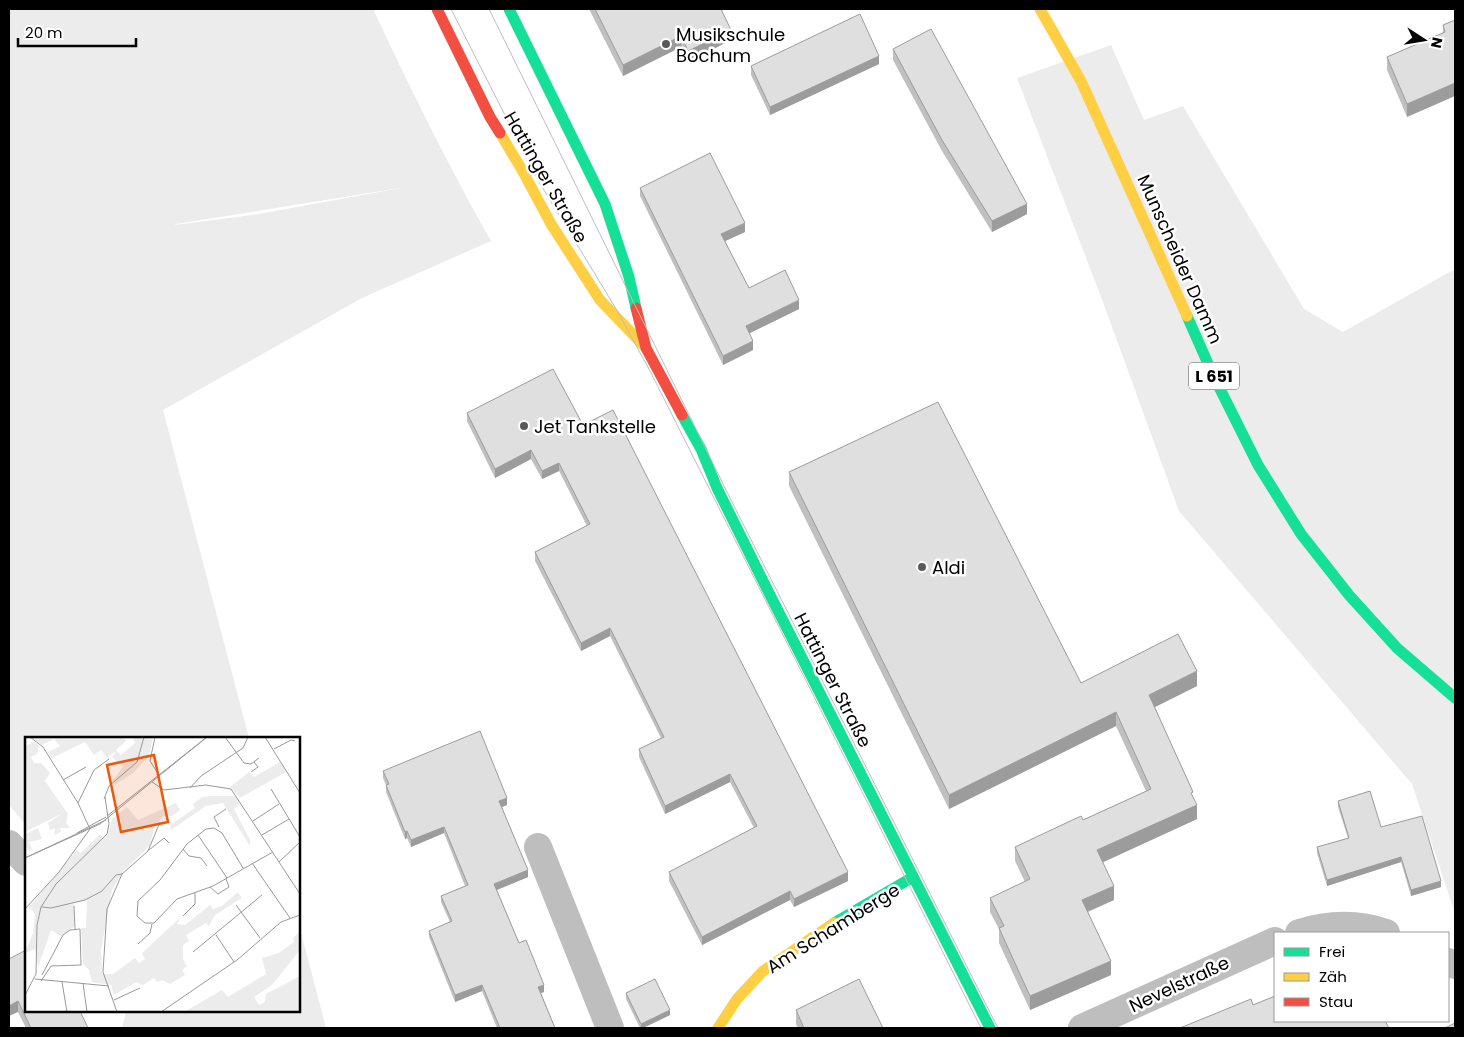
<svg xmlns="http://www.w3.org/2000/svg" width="1464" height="1037" viewBox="0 0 1464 1037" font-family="Poppins,sans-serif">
<rect width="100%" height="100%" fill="#fff"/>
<!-- green -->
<g fill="#ececec" fill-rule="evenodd">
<path d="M9,9h364c37,79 75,156 118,232l-129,57 -199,112 86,328h-223v87l-17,-20zM406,187l-147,27 -84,11 1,-1z"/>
<polygon points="1111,45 1144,120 1183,106 1304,309 1343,332 1455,269 1455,913 1412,784 1179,511 1103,302 1017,78"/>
<polygon points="299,925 326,1028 122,1028 126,1011 299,1011"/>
</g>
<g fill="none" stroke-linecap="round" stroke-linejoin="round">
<!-- street -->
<g stroke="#bebebe" stroke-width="28">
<polyline points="9,844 26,862"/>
<polyline points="538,847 610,1028"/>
<path d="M1299,933c29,-9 59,-10 87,0"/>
<polyline points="1448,962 1455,965"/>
<polyline points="1082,1028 1275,941"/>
</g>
<!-- fast -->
<g stroke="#16e098" stroke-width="11">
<polyline points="509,9 605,204 629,277 636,308"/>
<polyline points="1187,316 1213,375 1258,465 1301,534 1349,595 1397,648 1455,698"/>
<polyline points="682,415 701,449 717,488 767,589 990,1028"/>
<polyline points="834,923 913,877"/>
</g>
<!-- slow -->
<g stroke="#ffcf43" stroke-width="11">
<polyline points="1040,9 1081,81 1187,316"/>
<polyline points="500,133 522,170 551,224 600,300 645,347"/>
<polyline points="718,1028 737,999 763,971 834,923"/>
</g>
<!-- jam -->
<g stroke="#f24e42" stroke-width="11">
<polyline points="437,9 490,117 500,133"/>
<polyline points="636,308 646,348 682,415"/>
</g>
<!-- tram -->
<g stroke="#bebebe" stroke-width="1">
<polyline points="451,9 539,182 615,307 650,371 981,1028"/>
<polyline points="489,9 732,502 998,1028"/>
</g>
</g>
<!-- wall -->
<g fill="#c0c0c0">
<polygon points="589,9 721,9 731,40 688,62 681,47 623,76"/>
<polygon points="1455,20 1407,117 1387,70 1387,57 1443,33 1443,25"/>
<polygon points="893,49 1027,214 992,232 942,151 893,60"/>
<polygon points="879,64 770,115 751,75 751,66"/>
<polygon points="640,188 745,232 725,241 749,288 799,309 749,333 753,350 723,365 640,196"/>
<polygon points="467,413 583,425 848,881 794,907 790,900 702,945 669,881 669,872 754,828 730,782 665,814 639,757 639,749 661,738 610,636 581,651 535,561 535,552 587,526 559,471 542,479 531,459 495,478 467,421"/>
<polygon points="789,472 1081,683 1197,686 1155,707 1193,797 1197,819 1103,862 1114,900 1088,912 1111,975 1030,1010 999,943 999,929 990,912 990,898 1025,882 1015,861 1015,847 1083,820 1146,791 1116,726 949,809 789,486"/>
<polygon points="383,771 507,805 502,807 528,877 497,890 519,943 544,992 541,993 555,1028 497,1028 482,991 455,1002 429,937 429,931 450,922 441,902 441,896 465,886 444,833 411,847 407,838 405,839 386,792 386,785 383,778"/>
<polygon points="1338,801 1381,827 1441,887 1411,896 1401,862 1327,886 1317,853 1317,847 1348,838 1338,807"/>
<polygon points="9,959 88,1028 26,1028 18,1012"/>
<polygon points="626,993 670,1015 643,1028 640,1028 626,999"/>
<polygon points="796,1010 883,1028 798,1028 796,1024"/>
</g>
<!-- shaded-wall -->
<g fill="#9c9c9c">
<polygon points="731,30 731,40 688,62 688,51"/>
<polygon points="681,36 681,47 623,76 623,65"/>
<polygon points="879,56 879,64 770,115 770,107"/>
<polygon points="1455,83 1455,96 1407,117 1407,104"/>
<polygon points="1027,204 1027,214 992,232 992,221"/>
<polygon points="745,223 745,232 721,243 721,234"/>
<polygon points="799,300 799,309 746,335 746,326"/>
<polygon points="753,341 753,350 723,365 723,356"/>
<polygon points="531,450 531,459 495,478 495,469"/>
<polygon points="559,463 559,471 542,479 542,471"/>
<polygon points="610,628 610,636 581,651 581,643"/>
<polygon points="1197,671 1197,686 1149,710 1149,695"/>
<polygon points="1116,712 1116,726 949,809 949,795"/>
<polygon points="730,774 730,782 665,814 665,806"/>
<polygon points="507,798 507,805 499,808 499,801"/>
<polygon points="1197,805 1197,819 1097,865 1097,850"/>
<polygon points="444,827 444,833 411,847 411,840"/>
<polygon points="407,831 407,838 405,839 405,832"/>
<polygon points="1401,857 1401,862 1327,886 1327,880"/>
<polygon points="528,870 528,877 494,891 494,884"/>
<polygon points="848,872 848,881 794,907 794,899"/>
<polygon points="1441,881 1441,887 1411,896 1411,890"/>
<polygon points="1114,886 1114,900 1082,914 1082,900"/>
<polygon points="790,891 790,900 702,945 702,937"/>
<polygon points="1111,961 1111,975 1030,1010 1030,996"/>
<polygon points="482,985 482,991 455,1002 455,995"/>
<polygon points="544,985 544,992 538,994 538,987"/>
<polygon points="18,1001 18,1012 9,1016 9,1006"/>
<polygon points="670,1010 670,1015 643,1028 641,1028 641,1024"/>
</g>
<!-- building -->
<g fill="#dfdfdf" stroke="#9c9c9c">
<polygon points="595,9 721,9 731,30 688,51 681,36 623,65"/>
<polygon points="860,14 879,56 770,107 751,66"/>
<polygon points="1455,20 1455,83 1407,104 1387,57 1445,32 1443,25"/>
<polygon points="931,29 1027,204 992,221 942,140 893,49"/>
<polygon points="710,153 745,223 721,234 749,288 785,270 799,300 746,326 753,341 723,356 640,188"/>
<polygon points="553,369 583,425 613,410 848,872 794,899 790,891 702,937 669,872 757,826 730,774 665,806 639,749 664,737 610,628 581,643 535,552 590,524 559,463 542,471 531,450 495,469 467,413"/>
<polygon points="938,402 1081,683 1178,634 1197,671 1149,695 1193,792 1191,793 1197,805 1097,850 1114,886 1082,900 1111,961 1030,996 999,928 1004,926 990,898 1030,879 1015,847 1081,816 1083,820 1151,789 1116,712 949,795 789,472"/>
<polygon points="480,731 507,798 499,801 528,870 494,884 519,943 526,940 544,985 538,987 555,1028 500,1028 482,985 455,995 429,931 452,921 441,896 468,885 444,827 411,840 407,831 405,832 386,785 389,784 383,771"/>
<polygon points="1370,791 1381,827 1422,816 1441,881 1411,890 1401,857 1327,880 1317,847 1349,838 1338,801"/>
<polygon points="26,950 26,1011 80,1011 88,1028 31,1028 18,1001 9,1006 9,959"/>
<polygon points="655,979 670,1010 641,1024 626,993"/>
<polygon points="859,979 883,1028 804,1028 796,1010"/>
<polygon points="1275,996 1275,1021 1385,1021 1389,1028 1180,1028 1251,999 1253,1005"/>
<polygon points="1455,1023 1455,1028 1445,1028"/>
</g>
<!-- markers -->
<g fill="#595959" stroke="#fff" stroke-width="2">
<circle cx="666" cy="44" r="5"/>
<circle cx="524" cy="426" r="5"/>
<circle cx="922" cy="567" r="5"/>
</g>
<g text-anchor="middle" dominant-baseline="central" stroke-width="5" stroke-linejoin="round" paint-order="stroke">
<!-- shield labels -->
<rect fill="#fff" stroke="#4c4c4c" stroke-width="1" x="1189" y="362.5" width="50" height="27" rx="4"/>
<g font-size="16" font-weight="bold" fill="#000">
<text x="1214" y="376">L 651</text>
</g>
<!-- poi labels -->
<g font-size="18" fill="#000" stroke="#fff" text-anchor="start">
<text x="676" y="34">Musikschule<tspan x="676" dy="21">Bochum</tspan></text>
<text x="534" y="426">Jet Tankstelle</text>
<text x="932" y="567">Aldi</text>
</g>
<!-- street labels -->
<g font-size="18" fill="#000" stroke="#fff">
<text transform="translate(546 177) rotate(60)">Hattinger Straße</text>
<text transform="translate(1180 259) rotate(66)">Munscheider Damm</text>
<text transform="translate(833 680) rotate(63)">Hattinger Straße</text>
<text transform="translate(833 928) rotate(-32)">Am Schamberge</text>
<text transform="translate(1179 984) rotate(-25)">Nevelstraße</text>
</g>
</g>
<!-- overview -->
<g transform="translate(25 737)">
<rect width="275" height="275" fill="#fff"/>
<path d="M6,0h93l2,4 -10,9 5,5 14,-12 -3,-6h21l-4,19 -16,17 -18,12 -3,-4 11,-14 -11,-10 4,-6 -9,7 -6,-8 -7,5 -9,-13 -33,16 -4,-6 12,-6 -6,-7 -12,6zM8,5l6,3 -2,9 -6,3 3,6h7l9,10 -5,8 23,33 -2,9 4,5h-10l1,4 -7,3 1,-7 -5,2 -2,-7 15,-10 -38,19v-86zM255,25l6,10 -46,26 -10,-11 19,-15 5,5zM187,59h23l5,8 -6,5 16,31v6l-27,-43 -17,3 -35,24 -1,-5 25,-17 -2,-4 9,-7zM151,66l4,7 -8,6h-9l-9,12 -4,17 -29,29 -9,16 -11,60 1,24h11l22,-16 4,5 6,-4 -3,-6 39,-36 -4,7 8,1 25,-20 3,4 9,-3 16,-14 4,6 -27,17 -6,11 -3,-3 -20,12 3,6 -6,4v14l4,7 -5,4 3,5 -15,9 -8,-4 -5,2 -3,-4 -11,7 -7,-3 -22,13 -3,-10 -19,-3 -3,-12 -6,-6 -2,-36h5l1,-28 -20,5 7,-1v23l-13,9 -10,-6 -13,37 -3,-18 -10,4 8,-20 2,-19 -6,-7 48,-57 4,3 18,-18 7,3 6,-19 15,-12 11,13zM13,91l4,11 -13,3 3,7 -2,3 -5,-6v-12zM275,194v19l-28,35 -18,12 5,8 6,-3 1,-8 34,-18v36h-116l38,-22 6,7 38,-23 -4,-16 17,-5 15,-11 -1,-4z" fill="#ececec"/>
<path fill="none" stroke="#999" stroke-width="1" d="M5,0l13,10 35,56 12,26M130,0l-5,24 9,14M200,0l19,26 7,1 8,-6M240,0l35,56M249,12l17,-9 4,1M226,35l7,-5 -4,-5M38,43l23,-13M127,45l12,8 42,-5 25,4 69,105M165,51l11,-12 42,-28 5,-11M246,52l29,48M79,62l5,-13 28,-24 7,-25M53,66l16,-33 15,-11M82,79l100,-79M228,84l26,-17M194,90l-5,-10 12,-8M52,96l29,-16M173,98l29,43M237,98l27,-16M158,112l6,7 12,2 6,8M124,113l15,-12 5,5M0,121l81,-38M0,121l75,-34 107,-87M254,125l21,-20M227,126l38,55M218,131l-21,-35 -8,-5 -8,1 -19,15 -27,36 -22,21 -1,15 8,7h9l23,-24 36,-13 60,-34M185,150l8,7 11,-7 -3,-8M211,168l24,33M49,169l1,23M17,170l9,1 34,-8 17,-9 14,-16 6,-1M0,172l34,-37 31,-43M158,179l12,-12v-12M191,198l18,27M113,207l12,-11 2,-9M168,215l69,-57M10,242l74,7M16,244l10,-15 30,-1 -1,-36 -10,1 -7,5 -21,40M37,245l5,30M58,246l4,29M0,258l11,-21 1,-49 4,-18 15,-23 51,-50 2,-10 -4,-27M89,263l26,-12M92,275l-14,-40 4,-63 15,-35 26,-23 12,-29M136,275l76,-52 44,-38 19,-7"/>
<path fill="#e8590c" fill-opacity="0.15" stroke="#e8590c" stroke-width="2.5" d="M129,18l14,67 -47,10 -14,-67z"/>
<rect width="275" height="275" fill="none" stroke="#000" stroke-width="2.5"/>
</g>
<!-- border -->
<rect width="1464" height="1037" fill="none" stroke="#000000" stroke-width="20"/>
<!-- legend -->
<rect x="1274" y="932" width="175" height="90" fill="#ffffff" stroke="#999999"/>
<rect x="1284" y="948" width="25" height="8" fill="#16e098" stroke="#999999"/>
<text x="1319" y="957" font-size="15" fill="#000000">Frei</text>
<rect x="1284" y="973" width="25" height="8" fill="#ffcf43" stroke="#999999"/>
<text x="1319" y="982" font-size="15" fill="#000000">Zäh</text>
<rect x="1284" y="998" width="25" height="8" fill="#f24e42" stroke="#999999"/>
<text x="1319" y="1007" font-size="15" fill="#000000">Stau</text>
<!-- north arrow -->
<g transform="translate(1424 40) rotate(102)" stroke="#ffffff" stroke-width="4" paint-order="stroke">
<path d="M0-4L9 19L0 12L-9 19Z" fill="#000000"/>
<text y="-8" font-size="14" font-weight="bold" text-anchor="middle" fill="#000000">N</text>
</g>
<!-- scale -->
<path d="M18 38v8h118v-8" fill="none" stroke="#000000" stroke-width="2.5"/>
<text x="25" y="38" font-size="15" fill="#000000" stroke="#ffffff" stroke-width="4" paint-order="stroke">20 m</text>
</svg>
